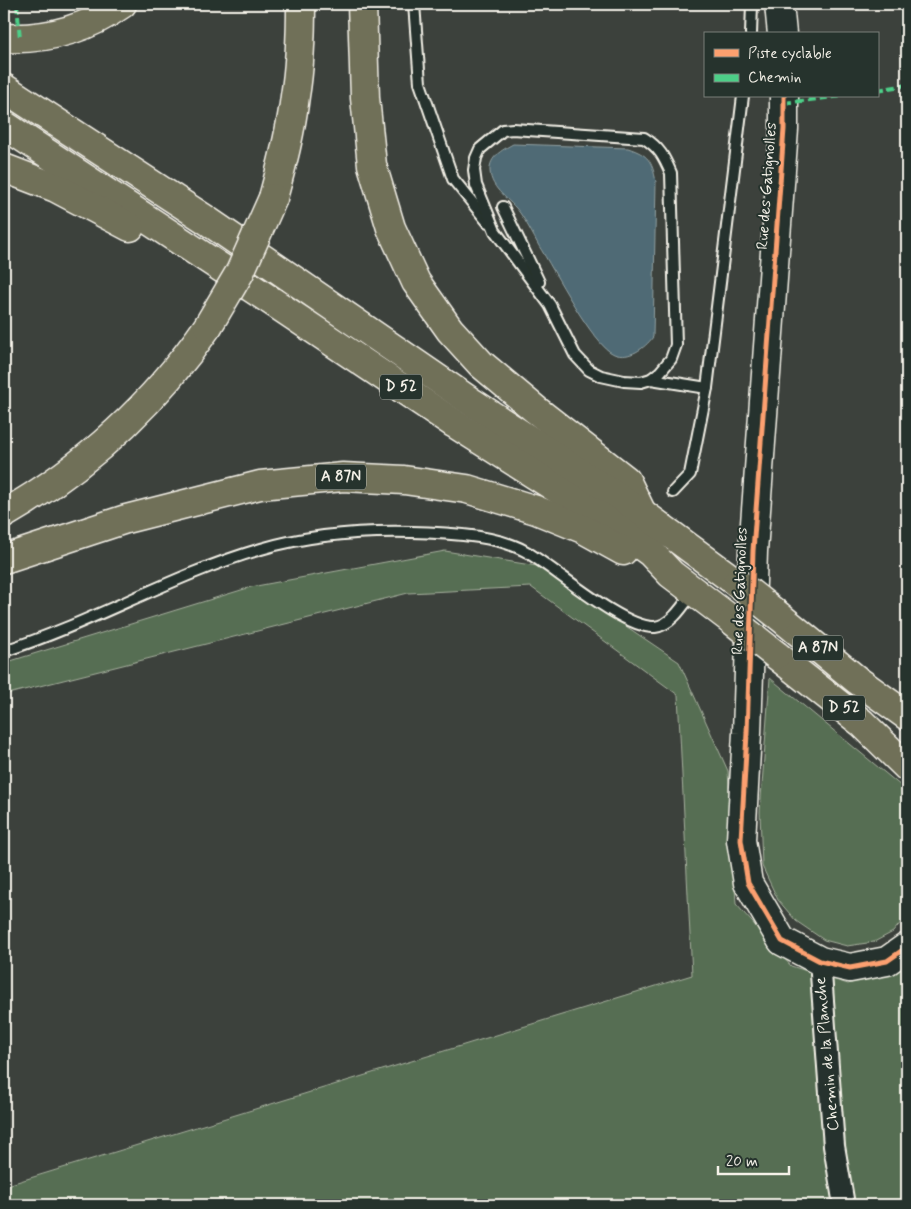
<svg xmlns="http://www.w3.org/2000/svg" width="911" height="1209" viewBox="0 0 911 1209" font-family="Mynerve,sans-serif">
<rect width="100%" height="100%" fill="#3c413c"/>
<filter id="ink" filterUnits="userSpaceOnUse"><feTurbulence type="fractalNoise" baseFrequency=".02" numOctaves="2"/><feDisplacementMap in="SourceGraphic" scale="10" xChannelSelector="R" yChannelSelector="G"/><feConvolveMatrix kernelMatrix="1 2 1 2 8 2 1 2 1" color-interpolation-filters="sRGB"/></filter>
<g filter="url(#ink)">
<!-- grass -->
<g fill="#576e53" stroke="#a6b09e">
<polygon points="445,551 537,566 679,662 728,771 736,904 791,966 848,984 900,966 907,962 907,1205 4,1205 4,1186 692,975 678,695 531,587 408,593 4,695 4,663 251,587"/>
<polygon points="770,678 907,791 907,915 893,932 874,942 847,946 824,940 796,921 778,900 762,866 760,812"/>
</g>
<!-- water -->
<path fill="#4f6a74" stroke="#91a0a2" d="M513,144l115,4c21,7 24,13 28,34l-3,155c-8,11 -24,23 -39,17 -21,-8 -61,-86 -75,-108 -6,-11 -12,-23 -19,-33 -10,-14 -29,-23 -30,-42 -1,-14 12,-21 23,-27z"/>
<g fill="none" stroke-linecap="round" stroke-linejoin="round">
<defs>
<g id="lane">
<polyline points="414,4 420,83 453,179 488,222"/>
<polyline points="751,34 752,4"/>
<path d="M513,129l131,9c16,10 20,19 27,35l5,172 -5,14 -11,13 -9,7 -10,3 -17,-1 -23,-5 -12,-6 -14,-15 -25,-50 -55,-74 -19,-46 -2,-15 2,-12 4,-9 23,-19z"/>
<polyline points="503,207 539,282"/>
<polyline points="651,379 707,388"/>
<polyline points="673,492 690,474 707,388 743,96"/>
<path d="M4,651c88,-28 168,-76 257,-102 65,-19 135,-20 202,-14 21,2 44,6 62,16 30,17 98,78 130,76 17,-2 29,-23 38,-35"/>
</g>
<polyline id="street" points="820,961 834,1146 844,1205"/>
<g id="secondary">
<polyline points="779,4 782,34"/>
<polyline points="784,96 784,129 753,551 747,733 741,840 748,883 782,941 820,961 850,968 887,961 907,947"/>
</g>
<g id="highway">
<polyline points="362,4 365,98 372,165 391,228 416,282 450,330 481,364 536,410 626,480 640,509"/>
<path d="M4,38c43,2 83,-9 118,-34"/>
<polyline points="4,88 205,219 473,403 642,513 737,583"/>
<polyline points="4,125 267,298 455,424 603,518 651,553 671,574 733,621"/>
<polyline points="4,168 56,188 130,227"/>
<path d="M273,198c9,-33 18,-67 22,-102 5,-30 6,-61 6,-92"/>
<path d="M4,514c82,-47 151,-111 204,-188"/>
<polyline points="4,559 126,519 260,485 343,477 404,480 467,489 536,510 583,529 623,551"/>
<polyline points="779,616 857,680 907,716"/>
<polyline points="776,655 862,723 907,767"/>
</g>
</defs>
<!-- lane casing -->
<use href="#lane" stroke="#f4f1e8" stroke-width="14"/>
<!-- street casing -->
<use href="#street" stroke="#f4f1e8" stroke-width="24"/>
<!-- secondary casing -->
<use href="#secondary" stroke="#f4f1e8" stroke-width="31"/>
<!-- highway casing -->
<use href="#highway" stroke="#f4f1e8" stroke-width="31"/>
<!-- lane -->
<use href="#lane" stroke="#26332d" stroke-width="10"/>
<!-- street -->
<use href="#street" stroke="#26332d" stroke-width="20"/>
<!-- secondary -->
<use href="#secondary" stroke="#26332d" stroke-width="28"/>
<!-- highway -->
<use href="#highway" stroke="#706f59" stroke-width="28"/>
<defs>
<g id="highway-bridge">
<polyline points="208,326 240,272 273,198"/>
<polyline points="737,583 779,616"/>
<polyline points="733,621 776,655"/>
</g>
</defs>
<!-- highway-bridge casing -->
<use href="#highway-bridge" stroke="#f4f1e8" stroke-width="31" stroke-linecap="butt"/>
<!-- highway-bridge -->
<use href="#highway-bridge" stroke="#706f59" stroke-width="28"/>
<!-- quiet -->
<g stroke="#4dcf88" stroke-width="4" stroke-dasharray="8 4" stroke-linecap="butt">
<polyline points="17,4 20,39"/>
<polyline points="877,90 907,85"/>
<polyline points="784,103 843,96"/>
</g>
<defs>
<polyline id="cycleway" points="784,96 784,129 753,551 747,733 741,840 748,883 782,941 820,961 850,968 887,961 907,947"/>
</defs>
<!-- cycleway casing -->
<use href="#cycleway" stroke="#26332d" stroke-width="8"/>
<!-- cycleway -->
<use href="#cycleway" stroke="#fca06f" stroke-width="5"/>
</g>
</g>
<g text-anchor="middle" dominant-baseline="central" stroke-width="4" stroke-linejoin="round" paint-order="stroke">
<!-- shield labels -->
<g fill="#26332d" stroke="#b6b8b0" stroke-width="1">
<rect x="380" y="374.5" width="42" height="25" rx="4"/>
<rect x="316" y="464.5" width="50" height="25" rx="4"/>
<rect x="793" y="635.5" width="50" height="25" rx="4"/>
<rect x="823" y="695.5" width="42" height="25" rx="4"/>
</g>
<g font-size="15" font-weight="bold" fill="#f4f1e8">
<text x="401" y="387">D 52</text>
<text x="341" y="477">A 87N</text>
<text x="818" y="648">A 87N</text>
<text x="844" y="708">D 52</text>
</g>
<!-- street labels -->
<g font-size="16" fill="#f4f1e8" stroke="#26332d">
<text transform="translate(767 186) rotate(-86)">Rue des Gatignolles</text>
<text transform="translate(740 591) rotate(-88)">Rue des Gatignolles</text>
<text transform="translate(827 1054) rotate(-95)">Chemin de la Planche</text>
</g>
</g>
<!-- margin -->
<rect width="911" height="1209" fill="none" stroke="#26332d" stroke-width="20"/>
<rect x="10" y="10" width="891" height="1189" fill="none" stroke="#f4f1e8" stroke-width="2" filter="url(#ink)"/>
<!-- legend -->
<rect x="704" y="32" width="175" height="65" fill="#26332d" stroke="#787f78"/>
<rect x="714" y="49" width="25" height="8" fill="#fca06f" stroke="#787f78"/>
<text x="748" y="58" font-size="15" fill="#f4f1e8">Piste cyclable</text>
<rect x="714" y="74" width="25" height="8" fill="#4dcf88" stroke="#787f78"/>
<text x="748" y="82" font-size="15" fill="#f4f1e8">Chemin</text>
<!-- scale -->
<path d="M718 1166v8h71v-8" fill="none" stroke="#f4f1e8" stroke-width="2.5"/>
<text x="726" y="1166" font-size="15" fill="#f4f1e8" stroke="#26332d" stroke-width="4" paint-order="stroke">20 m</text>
</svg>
